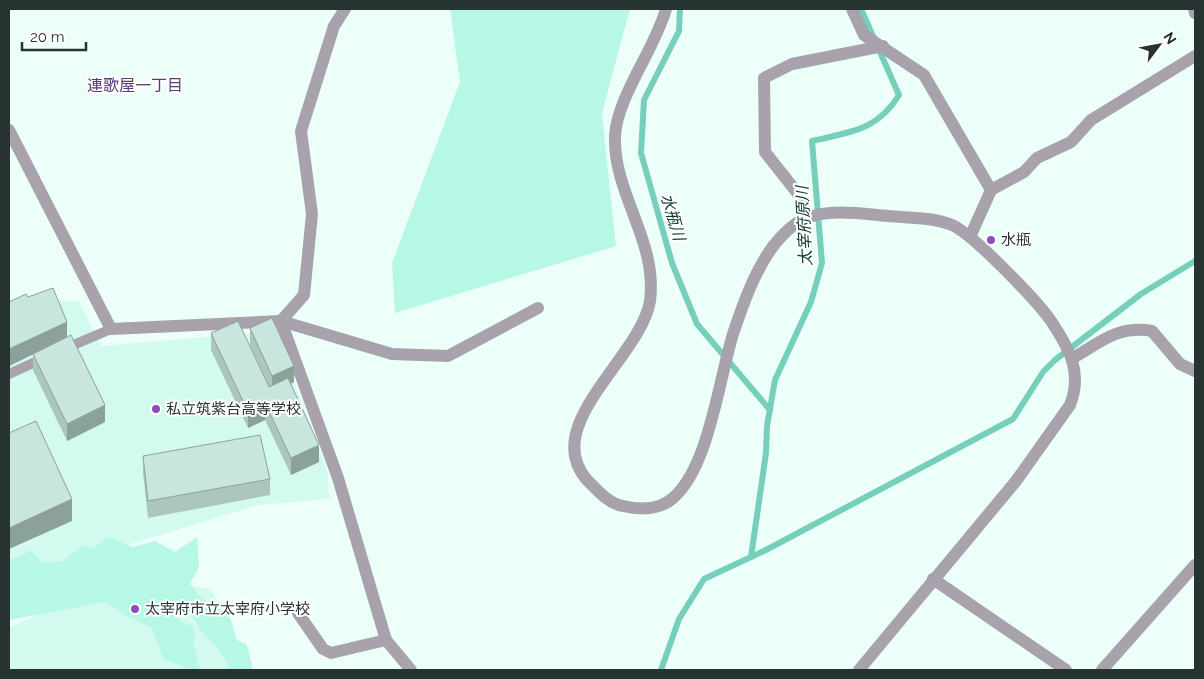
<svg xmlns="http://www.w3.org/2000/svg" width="1204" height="679" viewBox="0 0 1204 679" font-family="Raleway,'Noto Sans JP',sans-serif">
<rect width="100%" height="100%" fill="#ecfff9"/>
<!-- built -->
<g fill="#d2faef">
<polygon points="9,300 79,301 101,346 275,331 328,473 329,499 258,505 117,548 9,609"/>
<polygon points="150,578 211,589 249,670 9,670 9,628 98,585"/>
</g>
<!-- green -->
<g fill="#b7f7e6">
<polygon points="450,9 630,9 602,113 616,246 395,313 392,263 460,82"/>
<path d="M108,537l25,10 22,-6 20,11 22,-15 2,30 -9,17c10,16 22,23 39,30l8,26 10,5 6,25h-27l2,-5 -10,-16 -15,-16 -20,-31 -9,13 8,8 11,3 2,13 -2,3 7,28c-13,0 -23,-7 -36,-10l-12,-32 -28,-13 -19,-13 -96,18v-60l13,-4 8,-6 13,13 20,-2 20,-16 10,4z"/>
</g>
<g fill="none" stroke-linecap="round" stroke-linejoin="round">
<!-- stream -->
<g stroke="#76cfba" stroke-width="6">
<polyline points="680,9 679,31 644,100 641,153 672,263 697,324 770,410"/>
<path d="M751,557l15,-104 1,-27 8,-46 36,-78 11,-39 -10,-122c38,-9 65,-10 87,-46l-38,-86"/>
<polyline points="661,670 679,619 704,579 764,551 1013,419 1043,372 1055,360 1141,294 1195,261"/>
</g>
<!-- service -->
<g stroke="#a7a2ac" stroke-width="10">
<polyline points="64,349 111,329"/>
<polyline points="9,374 44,358"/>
</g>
<!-- minor -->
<g stroke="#a7a2ac" stroke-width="12">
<polyline points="345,9 334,26 301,131 312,214 304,295 281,321 338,478 386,640 411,670"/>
<path d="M666,9c-11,40 -49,88 -51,127 -2,58 43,105 35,165 -9,56 -111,124 -63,179 10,10 22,24 36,26 17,4 37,4 50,-8 36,-31 46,-119 60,-164 10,-30 22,-64 41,-89 9,-11 21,-24 35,-28 25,-8 54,-3 79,-1 20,2 45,1 64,9 21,9 85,76 99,96 18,27 32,51 19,84l-54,76 -157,189"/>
<polyline points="852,9 864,35 924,75 991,190"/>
<polyline points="1194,9 1195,13"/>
<polyline points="9,130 111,329 281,321 392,354 448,356 538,308"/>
<polyline points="808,217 799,195 765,152 764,78 792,64 883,46"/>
<polyline points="970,237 991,190 1024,172 1037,158 1071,142 1091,120 1195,56"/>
<path d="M1073,358c28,-16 45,-33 79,-27l28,33 15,7"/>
<polyline points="933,579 1066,670"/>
<polyline points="298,613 323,649 331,653 386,640"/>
<polyline points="1102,670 1195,565"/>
</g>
</g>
<!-- wall -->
<g fill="#acc6bf">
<polygon points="28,297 67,337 105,422 67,441 33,370 33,354 9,366 9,302"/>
<polygon points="250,328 294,382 291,384 319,462 291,475 265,420 248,428 211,350 211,333 269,387 250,345"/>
<polygon points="143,456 270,479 270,495 148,518 143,473"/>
</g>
<!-- shaded-wall -->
<g fill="#8ca19b">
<polygon points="67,322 67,338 9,366 9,349"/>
<polygon points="294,366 294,382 272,393 272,376"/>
<polygon points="265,403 265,420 248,428 248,412"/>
<polygon points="105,405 105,422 67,441 67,424"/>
<polygon points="319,445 319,462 291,475 291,458"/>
<polygon points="72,499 72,521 9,549 9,528"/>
</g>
<!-- building -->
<g fill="#c8e6de" stroke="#8ca19b">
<polygon points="53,288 67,322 9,349 9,302 26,294 28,297"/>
<polygon points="272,318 294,366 272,376 250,328"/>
<polygon points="238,321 269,387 288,378 319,445 291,458 265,403 248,412 211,333"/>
<polygon points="71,335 105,405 67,424 33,354"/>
<polygon points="36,421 72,499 9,528 9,433"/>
<polygon points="260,435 270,479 148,501 143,456"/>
</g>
<!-- markers -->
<g fill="#8f4bc0" stroke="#fff" stroke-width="2">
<circle cx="991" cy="240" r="5"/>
<circle cx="156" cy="409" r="5"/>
<circle cx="135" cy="609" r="5"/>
</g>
<g text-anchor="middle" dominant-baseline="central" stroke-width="4" stroke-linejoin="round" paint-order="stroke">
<!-- poi labels -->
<g font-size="15" fill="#273330" stroke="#fff" text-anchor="start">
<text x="1001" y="240">水瓶</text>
<text x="166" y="409">私立筑紫台高等学校</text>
<text x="145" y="609">太宰府市立太宰府小学校</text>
</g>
<!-- neighbourhood labels -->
<g font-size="16" fill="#5b3a75" stroke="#fff">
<text x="135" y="85">連歌屋一丁目</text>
</g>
<!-- water labels -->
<g font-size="16" font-style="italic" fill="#103a31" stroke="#fff">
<text transform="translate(673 217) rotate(74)">水瓶川</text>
<text transform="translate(804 226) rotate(-93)">太宰府原川</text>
</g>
</g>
<!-- border -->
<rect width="1204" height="679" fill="none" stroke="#273330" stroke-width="20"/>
<!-- north arrow -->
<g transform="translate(1159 45) rotate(58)" stroke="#ffffff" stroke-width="4" paint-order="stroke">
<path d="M0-4L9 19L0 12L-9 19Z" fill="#273330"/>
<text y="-8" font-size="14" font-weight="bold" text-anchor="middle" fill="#273330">N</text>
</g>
<!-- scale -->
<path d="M22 42v8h64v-8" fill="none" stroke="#273330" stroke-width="2.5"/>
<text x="30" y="42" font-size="15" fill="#273330" stroke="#ffffff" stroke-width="4" paint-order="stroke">20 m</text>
</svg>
